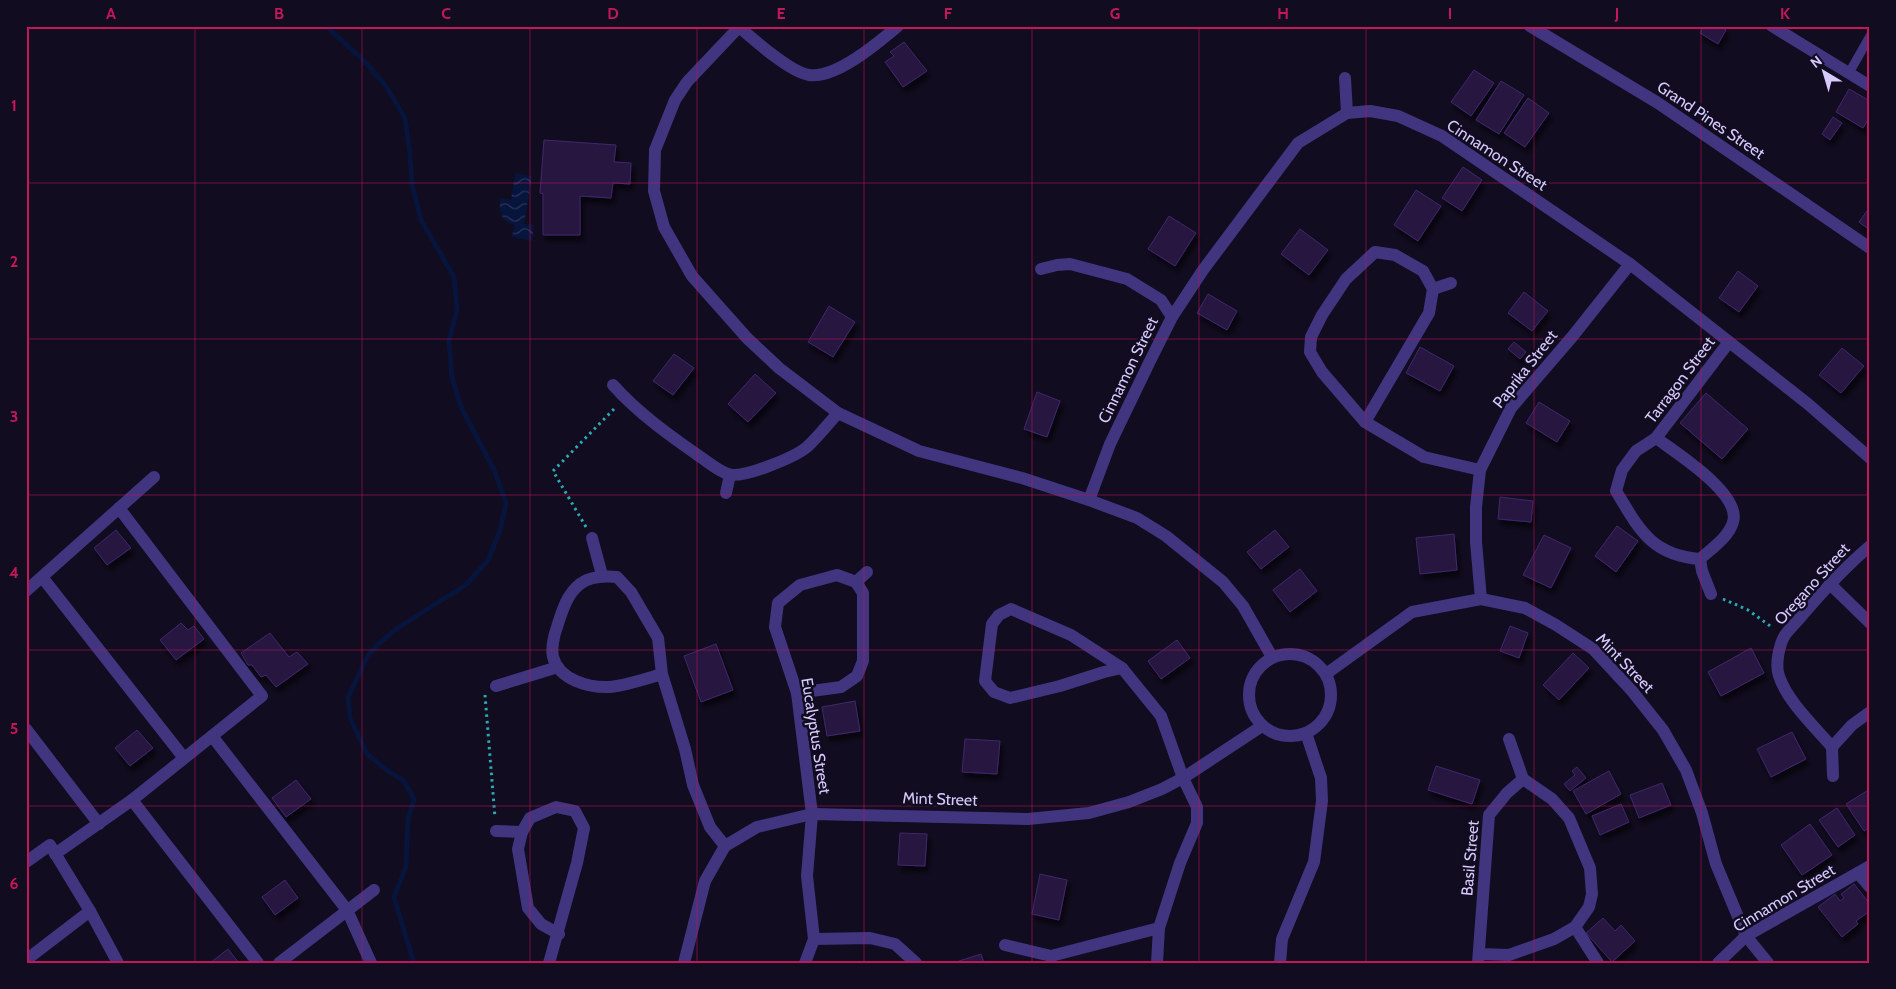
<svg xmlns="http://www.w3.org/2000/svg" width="1896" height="989" viewBox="0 0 1896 989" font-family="Cabin,sans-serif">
<defs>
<pattern id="water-waves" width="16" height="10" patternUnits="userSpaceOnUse" patternTransform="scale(1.25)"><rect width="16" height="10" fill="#07143c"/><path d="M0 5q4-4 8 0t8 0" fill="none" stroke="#2a3559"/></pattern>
<filter id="shadow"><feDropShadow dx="3" dy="5.5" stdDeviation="2.5" flood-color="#0009"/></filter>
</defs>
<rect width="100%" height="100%" fill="#110c1f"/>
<!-- water -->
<path fill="url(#water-waves)" d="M515,173l17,3 -8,48 10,1 -2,16 -20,-4 2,-12c-14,-4 -15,-14 -14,-27l11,2z"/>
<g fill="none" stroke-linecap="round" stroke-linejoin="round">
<!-- stream -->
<polyline stroke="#07143c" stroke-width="5" points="326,26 363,60 386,86 405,118 410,154 412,184 421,220 454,277 457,310 449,341 452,377 461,407 494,470 506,503 500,531 488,560 467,584 398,628 379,643 367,657 348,697 350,718 367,754 388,771 404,781 414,799 408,819 406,867 394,897 414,963"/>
</g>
<!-- building -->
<g fill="#251741" stroke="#3f286d" filter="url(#shadow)">
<polygon points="1704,26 1721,26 1726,30 1718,44 1700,33"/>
<polygon points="904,42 927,71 903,87 885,62 894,56 890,52"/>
<polygon points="1474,70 1494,83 1471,116 1451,102"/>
<polygon points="1501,81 1524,95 1499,134 1476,120"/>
<polygon points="1849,89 1870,101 1870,117 1863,128 1836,112"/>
<polygon points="1528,98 1549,113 1525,147 1504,133"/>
<polygon points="1833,117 1842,123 1830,140 1822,134"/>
<polygon points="544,140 616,145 614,162 631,163 630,184 613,183 611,198 580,196 580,235 543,235 543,194 540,193"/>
<polygon points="1463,167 1482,180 1462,211 1442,198"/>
<polygon points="1416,190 1441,206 1418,241 1394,225"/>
<polygon points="1867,211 1870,213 1870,223 1867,228 1859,222"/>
<polygon points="1169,216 1196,233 1175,266 1148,249"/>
<polygon points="1300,229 1328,250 1309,275 1281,254"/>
<polygon points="1738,271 1758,286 1739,312 1719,298"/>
<polygon points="1524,292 1548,311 1532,331 1508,313"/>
<polygon points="1208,294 1237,311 1227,330 1197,313"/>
<polygon points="829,306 855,322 833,357 808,342"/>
<polygon points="1514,342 1526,352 1520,359 1508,349"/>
<polygon points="1420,347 1454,366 1440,391 1406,373"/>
<polygon points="1842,348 1864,366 1841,393 1819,375"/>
<polygon points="674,354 694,368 673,395 653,381"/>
<polygon points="755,374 776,393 748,422 728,404"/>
<polygon points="1037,392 1060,401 1047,437 1024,429"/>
<polygon points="1706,393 1748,429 1722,459 1680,423"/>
<polygon points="1539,402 1570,421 1557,442 1526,423"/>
<polygon points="1500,497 1533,501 1531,522 1498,519"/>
<polygon points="1617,526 1638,541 1616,572 1595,556"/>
<polygon points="116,530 131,548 107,565 94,548"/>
<polygon points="1275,530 1289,547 1261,569 1247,552"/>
<polygon points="1454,534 1457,570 1420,574 1416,538"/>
<polygon points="1544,535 1571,548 1551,588 1523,575"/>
<polygon points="1300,569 1317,591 1290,612 1273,590"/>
<polygon points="181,623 188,630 194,626 204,639 176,660 160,640"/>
<polygon points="1510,626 1528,633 1519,658 1500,651"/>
<polygon points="270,633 289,657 297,652 308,664 276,687 266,675 261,677 252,665 248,665 241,653"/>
<polygon points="1177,640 1190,658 1161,679 1148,661"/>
<polygon points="716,644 733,690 701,702 684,656"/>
<polygon points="1751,648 1764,673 1721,696 1708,672"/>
<polygon points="1573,653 1589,668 1559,700 1543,685"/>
<polygon points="855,701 860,731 827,736 822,707"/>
<polygon points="137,730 153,748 130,766 115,748"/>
<polygon points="1792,732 1806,759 1771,777 1757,749"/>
<polygon points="965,739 1000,741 997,774 962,772"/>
<polygon points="1436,766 1480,780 1472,804 1428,790"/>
<polygon points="1577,767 1586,778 1570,791 1564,784 1575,775 1572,771"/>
<polygon points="1609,771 1621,794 1586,814 1573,791"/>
<polygon points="296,780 311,799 286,817 272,798"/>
<polygon points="1662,783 1671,805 1639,818 1630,795"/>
<polygon points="1870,789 1870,827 1864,831 1846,804"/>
<polygon points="1621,804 1629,822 1600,835 1592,816"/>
<polygon points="1837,808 1855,835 1838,847 1819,820"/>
<polygon points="1810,824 1832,855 1802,875 1781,845"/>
<polygon points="900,833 927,834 925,866 898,865"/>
<polygon points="1040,874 1067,880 1059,920 1032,914"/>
<polygon points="285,880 298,898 275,915 262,897"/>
<polygon points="1854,884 1870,904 1870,911 1856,921 1858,924 1842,937 1818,907 1835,894 1840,901 1844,898 1841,894"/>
<polygon points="1603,918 1615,931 1621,925 1635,941 1612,962 1586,933"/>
<polygon points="228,949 239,963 210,963"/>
<polygon points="981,954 984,963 953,963"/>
</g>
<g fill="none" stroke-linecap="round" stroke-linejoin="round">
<!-- path -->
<g stroke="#2aaab3" stroke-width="3" stroke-dasharray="2.5 4" stroke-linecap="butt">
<polyline points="586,527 553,471 616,407"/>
<polyline points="1723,599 1748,610 1773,628"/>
<polyline points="485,695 495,818"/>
</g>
<!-- service -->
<polyline stroke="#413580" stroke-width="9" points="1849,73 1870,36"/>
<!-- minor -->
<g stroke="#413580" stroke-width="12">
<polyline points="740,26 687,82 675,100 655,150 654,191 664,227 692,276 747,338 779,368 838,413 919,451 1022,478 1089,500 1137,518 1166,536 1223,582 1243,606 1272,657"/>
<polyline points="1530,26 1658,103 1870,248"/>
<polyline points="1772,26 1870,86"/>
<path d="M739,27c15,13 51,45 70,48 27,4 70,-33 89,-49"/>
<polyline points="1345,78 1347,113"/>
<polyline points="1041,269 1057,265 1070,264 1127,279 1161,300 1172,317"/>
<polyline points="1433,289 1451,283"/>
<path d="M613,385c25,28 56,50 86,71 9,6 19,15 29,18 15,5 67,-17 79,-27 11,-10 21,-23 31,-34"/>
<polyline points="1365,422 1429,313 1433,289 1423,271 1395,255 1375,252 1346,279 1322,315 1311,337 1310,352 1322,372 1365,422 1424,457 1480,470"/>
<path d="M1656,438c19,14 86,56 77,84 -4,15 -22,27 -33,37"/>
<polyline points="726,493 730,475"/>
<polyline points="1089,500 1110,444 1149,363 1172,317 1203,270 1298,143 1347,113 1370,111 1398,116 1442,136 1630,264 1808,404 1870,458"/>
<polyline points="592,538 602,575"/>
<polyline points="42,577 184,758"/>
<polyline points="856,582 867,572"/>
<polyline points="1830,584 1870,623"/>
<polyline points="26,591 154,477"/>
<path d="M1711,594l-9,-23 -2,-12c-49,-4 -61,-30 -84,-68l6,-21 14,-19 20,-13 73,-96"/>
<polyline points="1481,599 1476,542 1476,507 1480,470 1511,408 1572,337 1630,264"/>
<polygon points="1011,609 1071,635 1122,668 1104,672 1060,686 1010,698 994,692 985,681 992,624 999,615"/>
<circle cx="1290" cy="695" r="41"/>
<path d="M662,674c-17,5 -35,11 -52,13 -21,1 -51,-7 -57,-30 -2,-8 1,-22 4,-30 5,-16 10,-33 23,-43 10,-8 25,-8 37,-7l14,15 27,46 4,36 23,75 8,36 17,42 15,19"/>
<polyline points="1326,674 1412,612 1481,599 1525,608 1556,625 1593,649 1632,691 1663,730 1686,770 1702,813 1716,864 1746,936 1768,963"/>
<polyline points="496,686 558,667"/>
<polyline points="797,693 841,687 857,676 863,661 863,593 856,582"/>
<polyline points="26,729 99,824"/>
<polyline points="212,736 347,910 371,963"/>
<path d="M1832,747c-17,-20 -45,-46 -53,-71 -4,-11 0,-31 6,-41 6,-8 14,-15 20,-23 20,-23 41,-46 65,-66"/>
<polyline points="1833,776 1832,747 1852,725 1870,712"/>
<polyline points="132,800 258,963"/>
<polyline points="496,831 522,832"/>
<polyline points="55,854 132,800 262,696 119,508"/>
<polyline points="26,862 50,845 90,911 118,963"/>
<polyline points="1858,873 1870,887"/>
<polyline points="1575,927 1598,963"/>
<polyline points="814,939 807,876 812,814 797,693 775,627 778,603 800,585 837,575 856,582"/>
<polyline points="1005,945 1051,956 1159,928 1180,863 1197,823 1197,807 1183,778 1161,716 1122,668"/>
<polyline points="1479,954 1509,955 1554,939 1575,927 1589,907 1592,894 1590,868 1569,818 1552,799 1523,779"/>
<polyline points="26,960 90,911"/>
<polyline points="279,963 374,890"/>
<polyline points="549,963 577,863 584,828 575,811 556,807 530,818 522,832 518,849 528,908 541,924 559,934"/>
<polyline points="684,963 705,881 725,846 757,827 812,814 1028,819 1089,813 1129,802 1162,789 1183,778 1262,726"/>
<polyline points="805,963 814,939 870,938 895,944 916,963"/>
<polyline points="1157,963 1159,928"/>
<polyline points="1280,963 1282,939 1314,862 1322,801 1321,778 1306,733"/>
<polyline points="1478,963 1489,815 1507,793 1523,779 1509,739"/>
<polyline points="1718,963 1746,936 1870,866"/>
</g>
</g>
<!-- grid -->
<path fill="none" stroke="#c2185b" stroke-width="1" stroke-opacity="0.55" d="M195,26v937M362,26v937M530,26v937M697,26v937M864,26v937M1032,26v937M1199,26v937M1366,26v937M1534,26v937M1701,26v937M26,183h1844M26,339h1844M26,495h1844M26,650h1844M26,806h1844"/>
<g text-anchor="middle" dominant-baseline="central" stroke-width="5" stroke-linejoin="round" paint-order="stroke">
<!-- street labels -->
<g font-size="16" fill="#d6caff" stroke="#110c1f">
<text transform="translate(1711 120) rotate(34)">Grand Pines Street</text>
<text transform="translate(1497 155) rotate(33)">Cinnamon Street</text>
<text transform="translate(1525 369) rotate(-52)">Paprika Street</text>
<text transform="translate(1128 370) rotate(-64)">Cinnamon Street</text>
<text transform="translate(1680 380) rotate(-53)">Tarragon Street</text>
<text transform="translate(1812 584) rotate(-48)">Oregano Street</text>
<text transform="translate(1625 663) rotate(46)">Mint Street</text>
<text transform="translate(816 736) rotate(81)">Eucalyptus Street</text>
<text transform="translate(940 799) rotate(2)">Mint Street</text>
<text transform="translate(1470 858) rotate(-85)">Basil Street</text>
<text transform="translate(1784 898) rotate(-31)">Cinnamon Street</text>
</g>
</g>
<!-- border -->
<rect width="1896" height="989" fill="none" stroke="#110c1f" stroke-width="55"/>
<!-- north arrow -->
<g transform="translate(1824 72) rotate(322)" stroke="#110c1f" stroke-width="4" paint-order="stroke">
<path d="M0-4L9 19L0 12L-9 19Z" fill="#d6caff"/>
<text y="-8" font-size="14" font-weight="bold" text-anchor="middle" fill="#d6caff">N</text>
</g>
<rect x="28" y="28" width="1840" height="934" fill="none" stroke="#c2185b" stroke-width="2"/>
<g font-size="16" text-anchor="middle" font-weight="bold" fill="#c2185b">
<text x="111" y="19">A</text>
<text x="279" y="19">B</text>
<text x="446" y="19">C</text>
<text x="613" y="19">D</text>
<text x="781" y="19">E</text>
<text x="948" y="19">F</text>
<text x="1115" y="19">G</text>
<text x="1283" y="19">H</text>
<text x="1450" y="19">I</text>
<text x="1617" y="19">J</text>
<text x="1785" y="19">K</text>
<text x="14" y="111">1</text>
<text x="14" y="267">2</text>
<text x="14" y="422">3</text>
<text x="14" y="578">4</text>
<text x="14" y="734">5</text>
<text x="14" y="889">6</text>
</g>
</svg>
